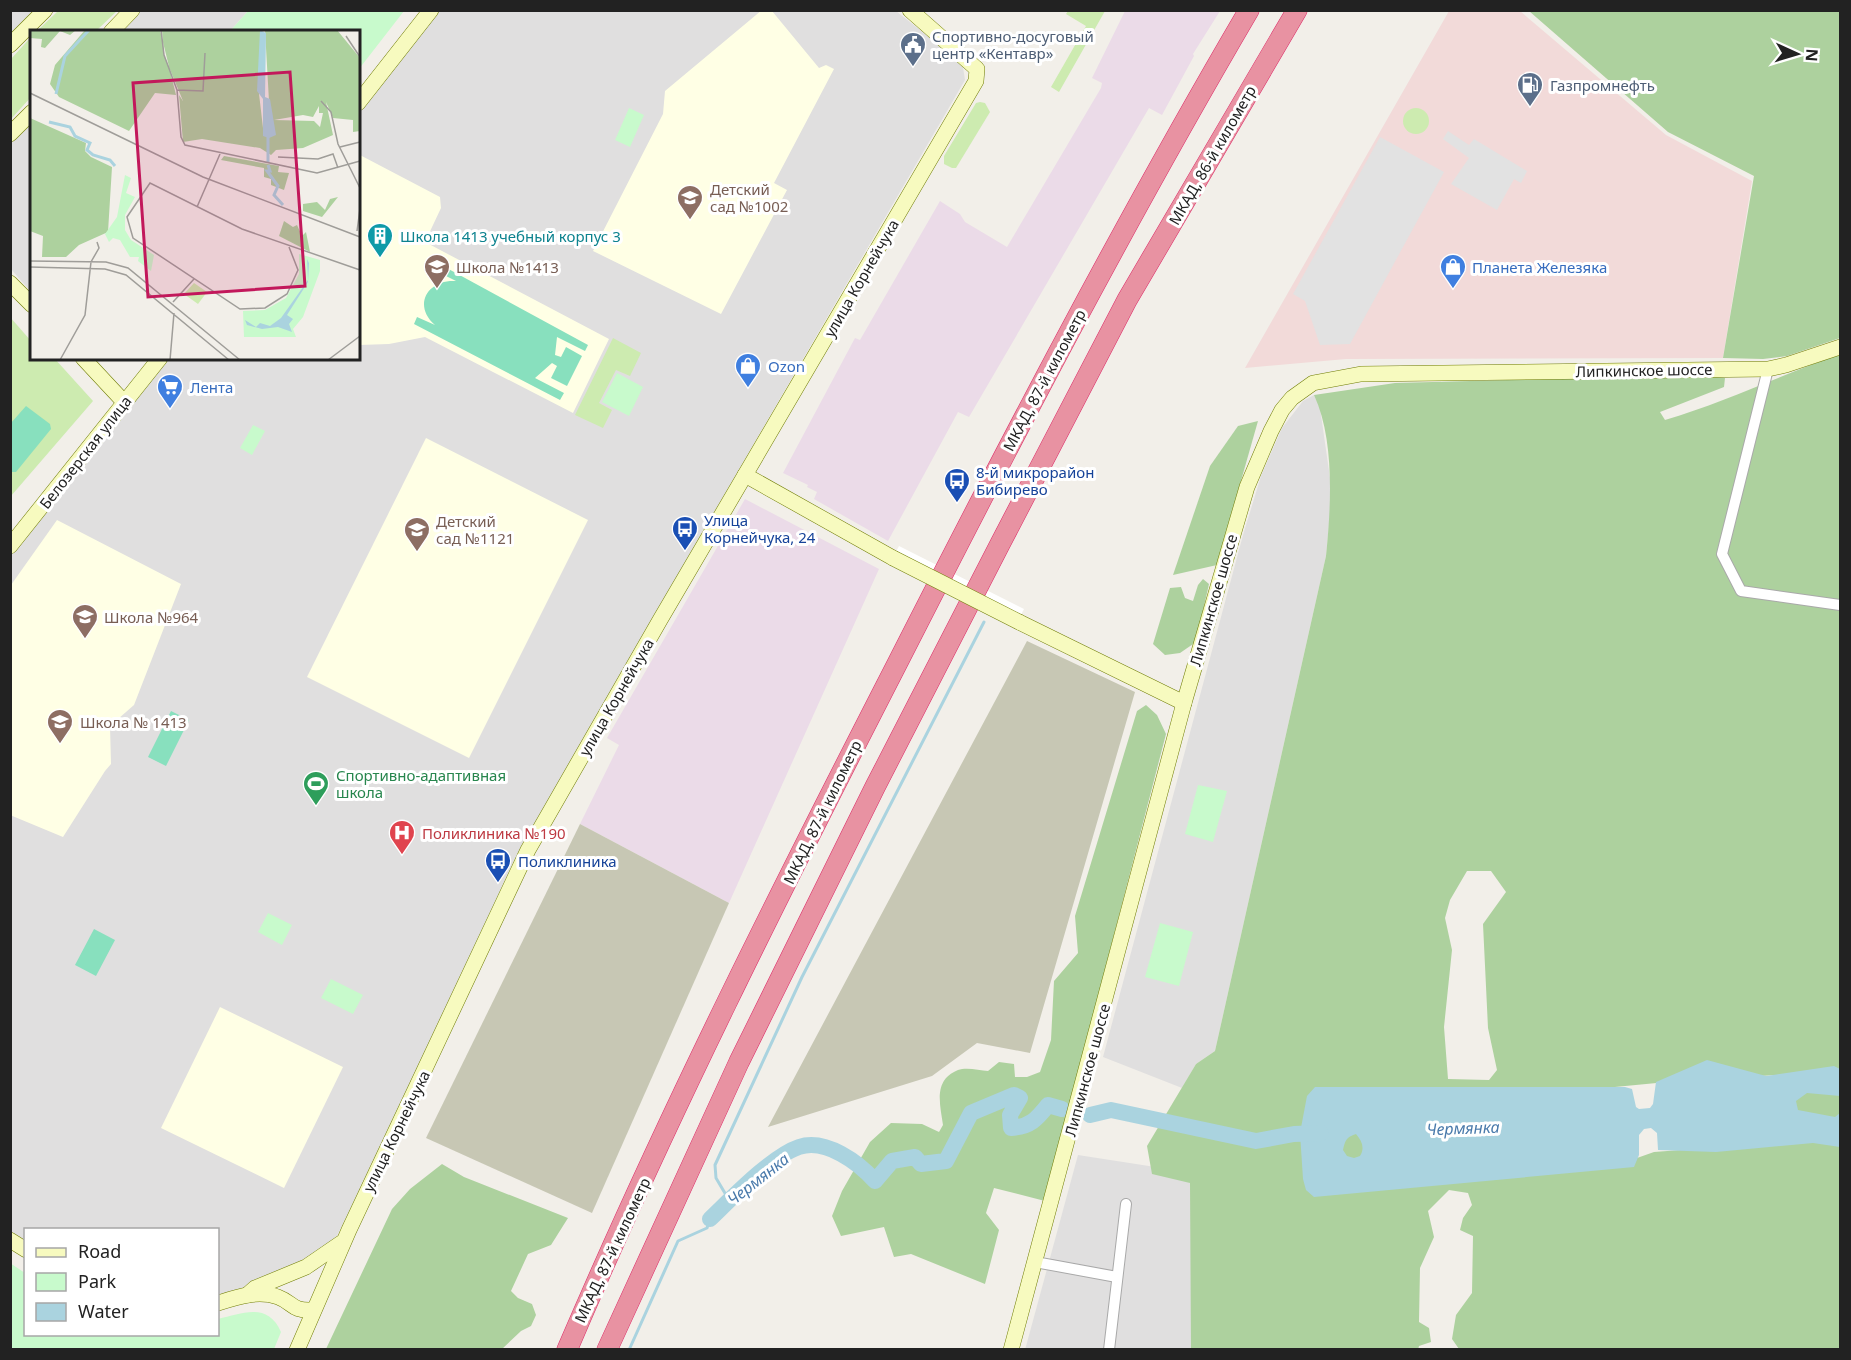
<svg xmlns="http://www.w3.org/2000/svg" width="1851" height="1360" viewBox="0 0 1851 1360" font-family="'Noto Sans',sans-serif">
<rect width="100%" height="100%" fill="#f2efe9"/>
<!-- residential -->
<g fill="#e0dfdf">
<polygon points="11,11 36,11 11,37"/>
<polygon points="139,11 248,11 230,31 119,32"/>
<polygon points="438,11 896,11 958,60 963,67 965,80 699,538 501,891 474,953 334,1242 307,1260 249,1286 218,1296 218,1230 26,1230 25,1241 11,1232 11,555 164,359 358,358 359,110"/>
<polygon points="31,121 31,292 11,269 11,143"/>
<polygon points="1314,395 1320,408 1332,492 1326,556 1215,1051 1196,1064 1182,1088 1103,1057 1243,535 1261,476 1282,428 1303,401"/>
<polygon points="1078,1155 1194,1173 1192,1349 1025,1350"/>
</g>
<!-- commercial -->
<polygon fill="#f2dad9" points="1449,11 1520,11 1666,135 1752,181 1723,358 1346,359 1245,368"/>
<!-- industrial -->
<g fill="#ebdbe8">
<polygon points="1125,11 1220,11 1193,54 1194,56 1162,115 1149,108 969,417 958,412 888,541 814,499 817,492 807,487 808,485 783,473 855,338 860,340 940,201 960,214 965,222 1007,247 1101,88 1102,83 1092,78"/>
<polygon points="745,499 879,569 729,903 580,824 619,745 607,738"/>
</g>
<!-- education -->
<g fill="#ffffe5">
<polygon points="762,10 772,11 819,68 826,65 834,69 774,183 787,190 721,314 593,251 663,114 665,91"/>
<polygon points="358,154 440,197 441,208 425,242 609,339 573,413 425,337 389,344 359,345"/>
<polygon points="426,438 588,520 469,758 307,677"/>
<polygon points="57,520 181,584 134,705 110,726 111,764 105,771 63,837 10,815 11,585"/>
<polygon points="220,1007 343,1067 284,1188 161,1128"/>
</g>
<!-- construction -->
<g fill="#c7c7b4">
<polygon points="1027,641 1135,692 1030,1053 977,1043 932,1076 768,1127"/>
<polygon points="580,824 729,903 592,1213 426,1138"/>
</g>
<!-- grass -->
<g fill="#cdebb0">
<polygon points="58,11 58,10 117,11 96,31 37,31"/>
<polygon points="1068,11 1105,11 1059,92 1051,87 1086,26 1066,14"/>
<polygon points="31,37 31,97 11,119 11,59"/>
<polygon points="980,102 985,103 990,112 956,168 952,168 944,164 944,156 976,103"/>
<circle cx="1416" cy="121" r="13"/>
<polygon points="10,317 31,341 32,358 55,359 93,401 11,496"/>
<polygon points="613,338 641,353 630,376 616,370 599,403 612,410 603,428 575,415"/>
</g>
<!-- forest -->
<g fill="#add19e" fill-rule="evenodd">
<polygon points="1529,11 1840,11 1840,338 1787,356 1763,359 1723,358 1754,176 1668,132"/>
<path d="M1840,354v717l-173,11 -73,7 -207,3 -80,87 330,-21 17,-6 186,-14v211h-381l-7,-10 4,-24 16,-22 1,-57 -13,-6 3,-12 9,-13 -4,-12 -19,-3 -21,21 6,26 -14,31 -1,54 10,6 2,14 -12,4 -1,4 -227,-1 -1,-166 -38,-9 -5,-28 49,-82 19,-13 111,-495c5,-49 9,-116 -12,-161l81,-12 305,-8 25,3 -1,9 -64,25 5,8c60,-18 116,-45 175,-66zM1467,871h24l15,21 -23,32 5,104 9,42 -8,10 -41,-1 -4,-52 8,-77 -7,-32 5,-18z"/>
<polygon points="1258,421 1217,565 1173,575 1210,466 1238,426"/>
<polygon points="1203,579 1209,584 1196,642 1180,653 1165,655 1153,644 1170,588 1181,587 1185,598 1193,601 1198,585"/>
<path d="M1146,705l11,10 9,19 -121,467 -51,-13 -8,25 13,17 -14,54 -74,-30 -17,3 -10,-30 -43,9 -9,-20 10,-25 28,-49 21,-19 31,1 17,8 4,-7c-3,-21 -10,-45 15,-55 8,-3 21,0 30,1l11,-9 15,2 1,13h12l13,-5 11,-32 3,-59 24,-28 -3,-37 62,-205z"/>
<polygon points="1807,1088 1840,1091 1840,1120 1795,1113 1794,1094"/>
<polygon points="1350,1131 1365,1134 1366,1157 1349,1161 1337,1144"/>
<path d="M442,1164l22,13 104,41 -17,27 -23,9 -17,37 7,7 14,6 4,11 -5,11 -10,5 -19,18c-13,1 -28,-2 -41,1l-135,-1 66,-140 18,-20z"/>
</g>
<!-- park -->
<g fill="#c8facc">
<polygon points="249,10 404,10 404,11 359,69 358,32 230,31"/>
<polygon points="629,108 644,115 630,147 615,140"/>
<polygon points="617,373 643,387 629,416 602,402"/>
<polygon points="253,425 265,431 252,455 240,448"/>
<polygon points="1198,785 1227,791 1213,842 1185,834"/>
<polygon points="268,913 292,925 282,945 258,932"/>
<polygon points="1160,923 1193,932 1179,986 1145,977"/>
<polygon points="331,979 363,995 353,1014 321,998"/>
<path d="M10,1263l15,10 1,61h192v-15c25,-6 50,-17 63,13l-7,17h-263z"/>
</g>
<!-- pitch -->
<g fill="#88e0be">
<path d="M443,266l145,79 -3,6 -28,-14 -2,18 6,2 5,-10 16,9 -15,30 -16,-8 6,-12 -5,-3 -17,15 29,15 -4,7 -146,-76 3,-7 18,8c-23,-20 -7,-46 21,-44l-16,-8z"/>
<polygon points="26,406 50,424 51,429 16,472 11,472 11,423"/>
<polygon points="171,711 189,720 166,766 148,757"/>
<polygon points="94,929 115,940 96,976 75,965"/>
</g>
<!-- parking -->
<g fill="#e2e2e2">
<polygon points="1448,131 1469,145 1474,139 1527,171 1521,183 1514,179 1497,210 1451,184 1469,158 1443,139"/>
<polygon points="1380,137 1444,172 1350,344 1320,345 1305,301 1293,294"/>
</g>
<!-- water -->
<path fill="#aad3df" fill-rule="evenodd" d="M1707,1060l59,16 68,-10 6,3v27l-33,-3 -11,8 2,9 37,7 5,-4v34l-27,-4 -97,9 -58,-2 -1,-17 -6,-5 -7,1 -5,6v20l-5,12 -320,30 -8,-7 -3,-11 -3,-46 7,-37 8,-9h310l7,2 4,18 3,2 11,-1 3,-4 3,-22zM1356,1134c6,7 9,14 4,22l-6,2 -7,-2 -4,-6c2,-9 3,-13 13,-16z"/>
<!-- pier -->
<polygon fill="#fff" points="899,546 1024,609 1014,628 889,565"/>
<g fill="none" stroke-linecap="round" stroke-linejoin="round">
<!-- stream -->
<g stroke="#aad3df" stroke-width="3">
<polyline points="729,1200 716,1178 715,1165 802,977 984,622"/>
<polyline points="629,1350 678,1241 707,1228 710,1219"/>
</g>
<!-- river -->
<g stroke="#aad3df" stroke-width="16">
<polyline points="1090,1115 1111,1110 1256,1141 1294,1134 1321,1133"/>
<path d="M710,1219c21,-20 62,-63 89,-72 27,-9 60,16 76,34l17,-20 23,-4 6,7 25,-3 25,-48 43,-18 6,3 -10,17 1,13c19,-1 26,-9 37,-23l14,4"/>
</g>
<defs>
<g id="street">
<polyline points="1768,369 1722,554 1741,591 1840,605"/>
<polyline points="1035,1262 1117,1277"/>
<polyline points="1109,1350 1126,1204"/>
</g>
<g id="secondary">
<polyline points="111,32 132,10"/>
<polyline points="10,45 45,10"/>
<polyline points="358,103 431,10"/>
<polyline points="10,134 32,112"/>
<polyline points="10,283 32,305"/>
<polyline points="83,358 124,402"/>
<polyline points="745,475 893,558"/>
<polyline points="10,546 160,358"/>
<polyline points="1019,622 1184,703"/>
<polyline points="10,1240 26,1250"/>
<polyline points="247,1295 255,1288 306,1267 341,1243"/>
<path d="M218,1303c19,-6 40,-13 60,-6 16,6 13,14 34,13"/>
<polyline points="297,1350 349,1230 528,850 660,620 976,81 977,69 910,10"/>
<polyline points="1011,1350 1184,703 1247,487 1271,431 1282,410 1292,398 1313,383 1361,374 1768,369 1786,365 1840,347"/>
</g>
<g id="highway">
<path d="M567,1350c100,-234 215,-462 331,-688 112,-220 226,-439 351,-652"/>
<polyline points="607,1350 739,1062 875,787 1000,544 1127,300 1297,10"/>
</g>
</defs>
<!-- street casing -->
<use href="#street" stroke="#a9a9a9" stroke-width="12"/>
<!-- secondary casing -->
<use href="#secondary" stroke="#707d05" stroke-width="16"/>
<!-- highway casing -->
<use href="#highway" stroke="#dc2a67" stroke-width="21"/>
<!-- street -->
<use href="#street" stroke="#fff" stroke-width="10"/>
<!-- secondary -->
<use href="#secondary" stroke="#f7fabf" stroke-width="15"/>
<!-- highway -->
<use href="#highway" stroke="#e892a2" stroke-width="20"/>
<defs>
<polyline id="secondary-bridge" points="893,558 1019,622"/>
</defs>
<!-- secondary-bridge casing -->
<use href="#secondary-bridge" stroke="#707d05" stroke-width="16" stroke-linecap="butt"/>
<!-- secondary-bridge -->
<use href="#secondary-bridge" stroke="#f7fabf" stroke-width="15"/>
</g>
<!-- icons -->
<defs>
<symbol id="civic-pin" viewBox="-11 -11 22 30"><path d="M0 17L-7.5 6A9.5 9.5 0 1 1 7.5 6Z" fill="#5c6f8a" stroke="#fff"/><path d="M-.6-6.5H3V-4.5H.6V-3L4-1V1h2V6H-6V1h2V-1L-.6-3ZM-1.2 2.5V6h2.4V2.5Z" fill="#fff"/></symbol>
<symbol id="fuel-pin" viewBox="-11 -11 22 30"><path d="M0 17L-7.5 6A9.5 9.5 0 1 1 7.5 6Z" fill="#5c6f8a" stroke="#fff"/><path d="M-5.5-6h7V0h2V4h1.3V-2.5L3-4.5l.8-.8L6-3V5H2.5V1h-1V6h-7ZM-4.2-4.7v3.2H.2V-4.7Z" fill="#fff"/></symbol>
<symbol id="school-pin" viewBox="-11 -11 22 30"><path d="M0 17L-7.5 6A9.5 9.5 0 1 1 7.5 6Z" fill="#8d6e63" stroke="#fff"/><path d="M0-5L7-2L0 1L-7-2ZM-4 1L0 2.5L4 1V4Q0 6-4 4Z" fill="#fff"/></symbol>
<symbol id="building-pin" viewBox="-11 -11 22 30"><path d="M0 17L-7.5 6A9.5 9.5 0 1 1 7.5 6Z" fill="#0f9aa8" stroke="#fff"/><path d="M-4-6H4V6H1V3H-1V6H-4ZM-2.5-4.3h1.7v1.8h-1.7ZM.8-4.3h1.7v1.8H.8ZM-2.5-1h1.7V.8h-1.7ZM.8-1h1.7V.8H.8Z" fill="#fff"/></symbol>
<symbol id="shop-pin" viewBox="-11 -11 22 30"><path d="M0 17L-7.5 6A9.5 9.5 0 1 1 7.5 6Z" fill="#3f7fe0" stroke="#fff"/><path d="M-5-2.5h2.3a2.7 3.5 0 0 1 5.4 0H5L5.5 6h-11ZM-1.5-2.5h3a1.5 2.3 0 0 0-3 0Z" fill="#fff"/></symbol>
<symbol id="supermarket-pin" viewBox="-11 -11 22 30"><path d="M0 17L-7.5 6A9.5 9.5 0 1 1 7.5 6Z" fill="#3f7fe0" stroke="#fff"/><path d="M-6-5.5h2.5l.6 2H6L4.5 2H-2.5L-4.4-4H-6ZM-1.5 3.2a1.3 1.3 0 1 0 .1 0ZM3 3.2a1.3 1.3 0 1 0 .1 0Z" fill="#fff"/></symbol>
<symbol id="bus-pin" viewBox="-11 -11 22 30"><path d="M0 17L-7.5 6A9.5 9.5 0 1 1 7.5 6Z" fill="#1a4fb4" stroke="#fff"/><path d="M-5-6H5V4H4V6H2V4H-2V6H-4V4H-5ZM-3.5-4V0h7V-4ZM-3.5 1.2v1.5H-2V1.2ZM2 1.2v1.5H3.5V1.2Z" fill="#fff"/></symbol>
<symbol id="stadium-pin" viewBox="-11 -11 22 30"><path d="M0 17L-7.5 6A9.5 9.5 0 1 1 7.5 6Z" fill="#2e9e5b" stroke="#fff"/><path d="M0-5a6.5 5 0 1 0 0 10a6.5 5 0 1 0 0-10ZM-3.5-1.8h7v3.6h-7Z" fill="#fff"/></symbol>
<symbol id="hospital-pin" viewBox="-11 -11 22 30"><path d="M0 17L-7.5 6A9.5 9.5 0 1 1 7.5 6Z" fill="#e0444e" stroke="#fff"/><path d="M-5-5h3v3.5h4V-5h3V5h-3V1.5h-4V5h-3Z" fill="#fff"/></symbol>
</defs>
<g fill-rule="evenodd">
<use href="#civic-pin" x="898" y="30" width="30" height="40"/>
<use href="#fuel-pin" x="1515" y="70" width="30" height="40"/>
<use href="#school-pin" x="675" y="183" width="30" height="40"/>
<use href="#building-pin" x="365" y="221" width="30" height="40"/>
<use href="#school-pin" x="422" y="252" width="30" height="40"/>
<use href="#shop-pin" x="1438" y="252" width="30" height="40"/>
<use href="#shop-pin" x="733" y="351" width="30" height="40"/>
<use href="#supermarket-pin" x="155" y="372" width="30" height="40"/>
<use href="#bus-pin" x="942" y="466" width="30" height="40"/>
<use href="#bus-pin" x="670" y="514" width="30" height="40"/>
<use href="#school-pin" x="402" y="515" width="30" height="40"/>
<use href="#school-pin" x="70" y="602" width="30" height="40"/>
<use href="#school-pin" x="45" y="707" width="30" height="40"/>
<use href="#stadium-pin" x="301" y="769" width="30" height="40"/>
<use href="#hospital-pin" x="387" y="818" width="30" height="40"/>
<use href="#bus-pin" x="483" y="846" width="30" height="40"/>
</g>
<g text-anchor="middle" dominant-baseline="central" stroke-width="6" stroke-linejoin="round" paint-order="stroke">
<!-- service labels -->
<g font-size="15" fill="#4e5e75" stroke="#fff" text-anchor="start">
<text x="932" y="36">Спортивно-досуговый<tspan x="932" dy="17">центр «Кентавр»</tspan></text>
<text x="1550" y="85">Газпромнефть</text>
</g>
<!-- street labels -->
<g font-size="15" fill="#222" stroke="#fff">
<text transform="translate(1212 155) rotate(-60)">МКАД, 86-й километр</text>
<text transform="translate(861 278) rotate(-60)">улица Корнейчука</text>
<text transform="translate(1644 370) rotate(-1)">Липкинское шоссе</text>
<text transform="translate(1044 380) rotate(-62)">МКАД, 87-й километр</text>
<text transform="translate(85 452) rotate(-52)">Белозерская улица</text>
<text transform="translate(1213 600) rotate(-74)">Липкинское шоссе</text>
<text transform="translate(616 697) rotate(-60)">улица Корнейчука</text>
<text transform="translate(822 812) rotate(-64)">МКАД, 87-й километр</text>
<text transform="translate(1087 1070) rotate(-75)">Липкинское шоссе</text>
<text transform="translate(396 1131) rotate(-64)">улица Корнейчука</text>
<text transform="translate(612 1250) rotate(-65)">МКАД, 87-й километр</text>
</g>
<!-- education labels -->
<g font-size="15" fill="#785e54" stroke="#fff" text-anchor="start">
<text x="710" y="189">Детский<tspan x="710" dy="17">сад №1002</tspan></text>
<text x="456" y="267">Школа №1413</text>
<text x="436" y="521">Детский<tspan x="436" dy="17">сад №1121</tspan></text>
<text x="104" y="617">Школа №964</text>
<text x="80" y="722">Школа № 1413</text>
</g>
<!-- culture labels -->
<g font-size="15" fill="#0d838f" stroke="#fff" text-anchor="start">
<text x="400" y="236">Школа 1413 учебный корпус 3</text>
</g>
<!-- shop labels -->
<g font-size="15" fill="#366cbe" stroke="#fff" text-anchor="start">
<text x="1472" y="267">Планета Железяка</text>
<text x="768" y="366">Ozon</text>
<text x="190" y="387">Лента</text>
</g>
<!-- transit labels -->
<g font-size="15" fill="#164399" stroke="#fff" text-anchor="start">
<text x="976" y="472">8-й микрорайон<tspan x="976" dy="17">Бибирево</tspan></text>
<text x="704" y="520">Улица<tspan x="704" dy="17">Корнейчука, 24</tspan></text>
<text x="518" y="861">Поликлиника</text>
</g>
<!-- leisure labels -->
<g font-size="15" fill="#27864d" stroke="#fff" text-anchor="start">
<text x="336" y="775">Спортивно-адаптивная<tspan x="336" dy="17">школа</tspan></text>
</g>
<!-- health labels -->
<g font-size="15" fill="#be3a42" stroke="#fff" text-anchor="start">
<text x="422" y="833">Поликлиника №190</text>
</g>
<!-- water labels -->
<g font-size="16" font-style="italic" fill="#4a7aab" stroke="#fff">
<text transform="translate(1463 1128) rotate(-2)">Чермянка</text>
<text transform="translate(758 1179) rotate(-38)">Чермянка</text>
</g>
</g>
<!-- overview -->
<g transform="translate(30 30)">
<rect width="330" height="330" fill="#f2efe9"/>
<path d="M164,253l13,9 -9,12 -14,-10z" fill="#cdebb0"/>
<path d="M0,0h46l-6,5 -10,-4 -15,17 -4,-1 1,-8 -12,-1zM55,0h75l16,65 -21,-2 -26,38 -70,-34 -9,-13 5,-19zM132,0h99l-3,55 5,43 8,9 -6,-107h72l23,28v73l-7,1v-12l-20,-2 -7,-16 7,33 -30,13 -27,2 -5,5 -11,-7 -58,-9 -19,3 -4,-47 4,6 -19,-46zM289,76v7h4l-3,14 -6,-6 -40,-1 29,-5 10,2zM0,88l56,25 -1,8 6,6 21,10 -4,65 -29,13 -13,12h-24l1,-21 -13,-5zM194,126l55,10 -1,6 11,1 -5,17 -13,-5v-6l-7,-2v-9l-43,-8zM308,167l-16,20 -19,-6v-7l14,-2 8,8 5,-11zM254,191l9,6 4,-2 5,11 4,-4 4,20 -31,-16z" fill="#add19e" fill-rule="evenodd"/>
<path d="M95,145l6,3 -5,15 9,4 -10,18v15l6,10 23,15 -3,16 -13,-10 1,-4h-9l-10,-17 -7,-2 -4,4 -4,-8 12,-17zM269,224l21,6v11l-17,46 -10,12 3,8h-52l-1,-26 22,-1 21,-12 13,-24z" fill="#c8facc"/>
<path d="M230,0l6,3 -1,64 5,2 6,36 -7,3 -6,-2v-37l-6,-8zM277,229l2,4 -1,19 -21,33 6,4 -4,5 3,8 -14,-5 -16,2 -15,-4 -2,-5 11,7 4,-4 10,3 11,-8 27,-38z" fill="#aad3df"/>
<path fill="none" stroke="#aad3df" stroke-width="3" d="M26,64l9,-38 24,-26M19,92l21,5 5,9 15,7 -3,7 6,5 17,5 5,6M238,102v30M238,135l2,6h-3l11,15 -4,9 9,10"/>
<path fill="none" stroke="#9f9d99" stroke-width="1.5" d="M131,0l3,25 13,35 4,47 4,8 132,28 43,-12M316,6l14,21M147,60l26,1 2,-38M0,63l173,84 157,60M291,71l10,11 7,32 22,44M310,117l20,-5M248,127l40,2 15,-5 5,14M167,177l23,-53M327,201l3,-22M259,217l9,23 -11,24 -22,14 -25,1 -107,-71 -6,-21 23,-34 92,46 118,41M0,231l76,1 22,6 112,92M0,237l75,2 21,6 103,85M143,272l21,-23M30,330l25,-45 6,-53 8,-14 -2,-6M140,330l4,-47M298,330l32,-24"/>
<path fill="#c2185b" fill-opacity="0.15" stroke="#c2185b" stroke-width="3" d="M260,42l15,214 -157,11 -15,-214z"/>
<rect width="330" height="330" fill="none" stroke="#222" stroke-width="3"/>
</g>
<!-- border -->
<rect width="1851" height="1360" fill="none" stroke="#222222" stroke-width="24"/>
<!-- legend -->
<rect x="24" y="1228" width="195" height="108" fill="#ffffff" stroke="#a7a7a7" stroke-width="1.5"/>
<rect x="36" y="1248" width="30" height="9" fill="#f7fabf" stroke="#a7a7a7" stroke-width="1.5"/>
<text x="78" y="1258" font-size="18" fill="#222222">Road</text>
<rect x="36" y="1273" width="30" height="18" fill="#c8facc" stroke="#a7a7a7" stroke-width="1.5"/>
<text x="78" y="1288" font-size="18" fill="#222222">Park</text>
<rect x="36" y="1303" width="30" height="18" fill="#aad3df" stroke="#a7a7a7" stroke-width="1.5"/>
<text x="78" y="1318" font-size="18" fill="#222222">Water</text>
<!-- north arrow -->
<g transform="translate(1797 54) rotate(94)" stroke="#ffffff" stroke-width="4.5" paint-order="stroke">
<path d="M0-4.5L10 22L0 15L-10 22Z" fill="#222222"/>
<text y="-9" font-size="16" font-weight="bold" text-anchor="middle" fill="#222222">N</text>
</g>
</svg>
